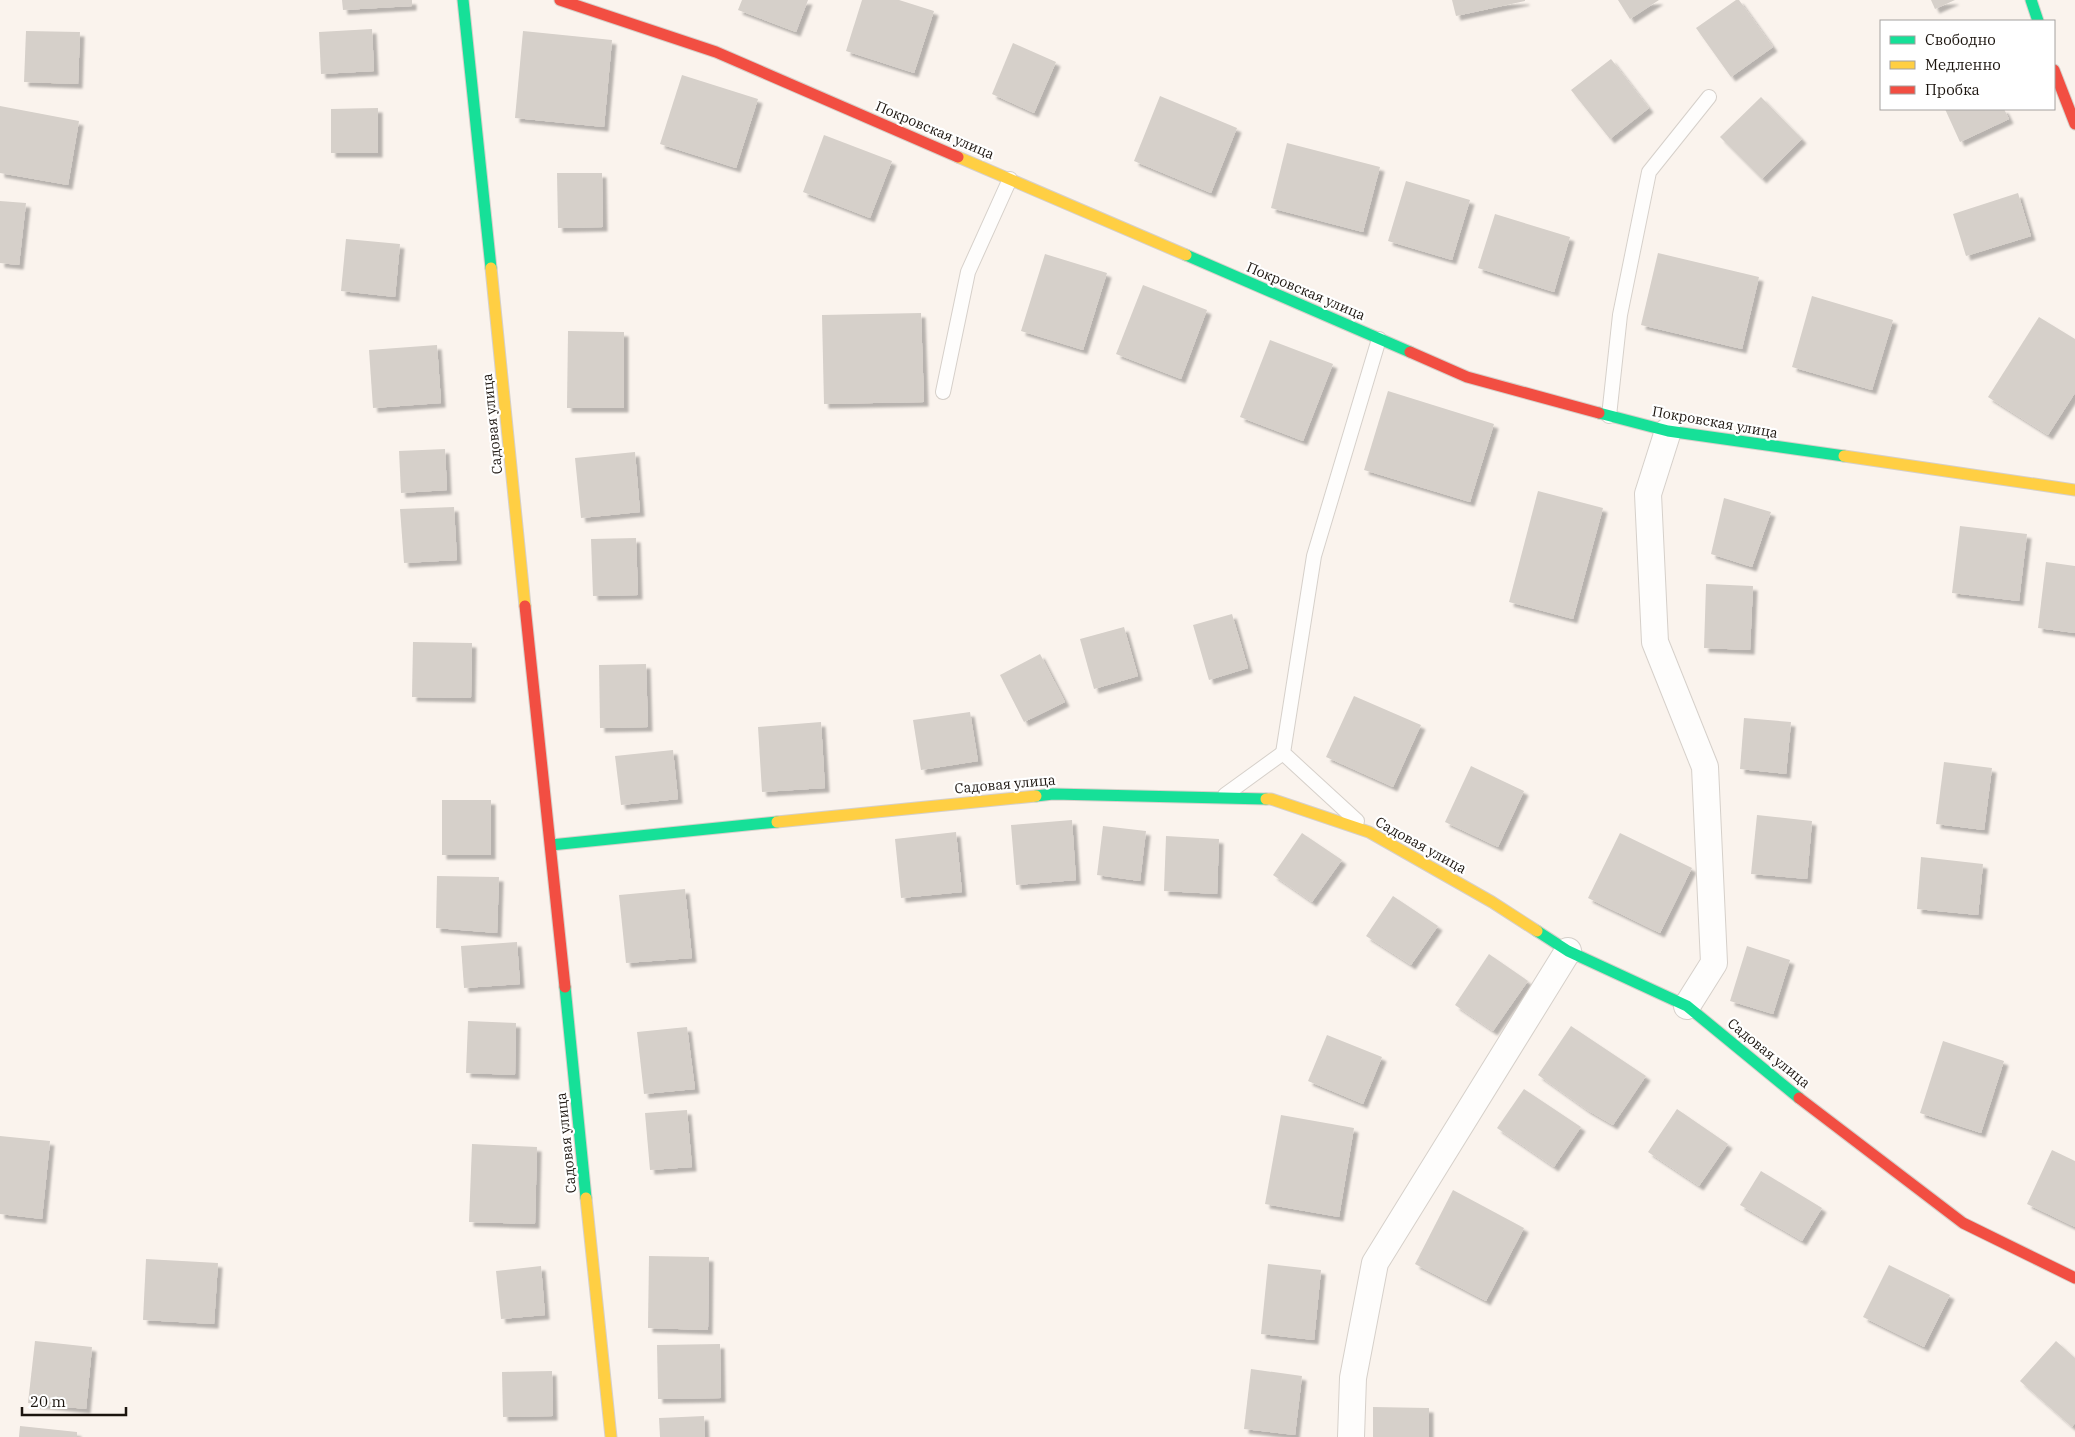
<svg xmlns="http://www.w3.org/2000/svg" width="2075" height="1437" viewBox="0 0 2075 1437" font-family="'IBM Plex Serif',serif">
<defs>
<filter id="shadow"><feDropShadow dx="4.5" dy="4.5" stdDeviation="1" flood-color="#0004"/></filter>
</defs>
<rect width="100%" height="100%" fill="#faf3ed"/>
<!-- building -->
<g fill="#d6d0ca" filter="url(#shadow)">
<polygon points="342,0 412,0 412,6 343,10"/>
<polygon points="742,0 808,0 796,32 738,10"/>
<polygon points="862,0 899,0 934,11 914,73 846,51"/>
<polygon points="1452,0 1525,0 1525,1 1456,16"/>
<polygon points="1618,0 1659,0 1630,19"/>
<polygon points="1736,0 1739,0 1773,47 1731,77 1696,28"/>
<polygon points="1931,0 1955,0 1935,9"/>
<polygon points="372,29 374,71 321,74 319,32"/>
<polygon points="26,31 80,32 78,84 24,82"/>
<polygon points="523,31 612,40 604,127 515,118"/>
<polygon points="1013,43 1056,62 1034,113 992,94"/>
<polygon points="1611,59 1649,108 1610,139 1571,90"/>
<polygon points="682,75 758,99 736,168 660,144"/>
<polygon points="1160,96 1237,128 1211,193 1134,161"/>
<polygon points="1761,97 1802,139 1762,179 1720,137"/>
<polygon points="0,106 79,121 68,185 0,173"/>
<polygon points="378,108 378,153 331,153 331,109"/>
<polygon points="1945,109 2004,109 2009,119 1960,142"/>
<polygon points="824,135 892,161 870,218 803,192"/>
<polygon points="1287,143 1380,167 1363,232 1271,208"/>
<polygon points="557,173 602,173 603,227 558,228"/>
<polygon points="1406,181 1470,200 1452,260 1388,241"/>
<polygon points="2018,193 2031,236 1966,256 1953,214"/>
<polygon points="0,201 26,203 19,265 0,263"/>
<polygon points="1495,214 1570,237 1554,292 1478,268"/>
<polygon points="346,239 400,244 395,297 341,291"/>
<polygon points="1658,253 1759,277 1742,349 1641,325"/>
<polygon points="1045,254 1107,273 1083,350 1021,331"/>
<polygon points="1143,285 1207,310 1181,379 1116,354"/>
<polygon points="1812,296 1893,320 1872,390 1792,367"/>
<polygon points="921,313 924,402 824,404 822,315"/>
<polygon points="2039,317 2075,339 2075,393 2048,435 1988,397"/>
<polygon points="568,331 624,332 624,408 567,408"/>
<polygon points="1270,340 1333,364 1303,441 1240,417"/>
<polygon points="437,345 441,403 373,408 369,350"/>
<polygon points="1388,391 1494,424 1470,502 1364,470"/>
<polygon points="445,449 447,490 401,493 399,451"/>
<polygon points="635,452 640,512 581,518 575,458"/>
<polygon points="1538,491 1603,508 1573,619 1509,602"/>
<polygon points="1724,498 1771,512 1752,567 1711,554"/>
<polygon points="454,507 457,560 404,563 400,509"/>
<polygon points="1960,526 2027,534 2019,601 1952,593"/>
<polygon points="636,538 638,595 593,596 591,539"/>
<polygon points="2046,562 2075,566 2075,633 2038,628"/>
<polygon points="1706,584 1753,586 1750,650 1704,648"/>
<polygon points="1232,614 1248,668 1209,680 1193,625"/>
<polygon points="1124,627 1138,676 1094,689 1080,639"/>
<polygon points="413,642 472,643 471,698 412,697"/>
<polygon points="1040,654 1065,702 1024,722 1000,675"/>
<polygon points="646,664 648,727 600,728 599,665"/>
<polygon points="1354,696 1421,725 1393,787 1326,757"/>
<polygon points="970,712 978,761 921,770 913,720"/>
<polygon points="1744,718 1791,722 1786,774 1740,769"/>
<polygon points="821,722 825,788 762,792 758,727"/>
<polygon points="673,750 678,799 621,805 615,756"/>
<polygon points="1944,762 1992,768 1984,830 1936,824"/>
<polygon points="1471,766 1524,791 1498,847 1445,822"/>
<rect x="442" y="800" width="49" height="55"/>
<polygon points="1757,815 1812,821 1807,879 1751,874"/>
<polygon points="1072,820 1076,880 1016,885 1011,825"/>
<polygon points="1103,826 1146,831 1140,881 1097,875"/>
<polygon points="956,832 962,892 901,898 895,839"/>
<polygon points="1302,833 1342,860 1312,902 1273,875"/>
<polygon points="1620,833 1692,868 1660,933 1588,898"/>
<polygon points="1166,836 1219,839 1217,894 1164,891"/>
<polygon points="1921,857 1983,864 1978,915 1917,909"/>
<polygon points="437,876 499,877 497,933 436,928"/>
<polygon points="685,889 692,958 626,963 619,895"/>
<polygon points="1393,896 1438,926 1411,965 1366,936"/>
<polygon points="517,942 520,984 464,988 461,946"/>
<polygon points="1747,946 1790,960 1773,1014 1730,1001"/>
<polygon points="1489,954 1528,981 1493,1031 1455,1005"/>
<polygon points="468,1021 516,1023 515,1075 466,1073"/>
<polygon points="1571,1026 1646,1076 1613,1125 1587,1110 1538,1075"/>
<polygon points="687,1027 695,1089 644,1094 637,1032"/>
<polygon points="1327,1035 1382,1057 1363,1104 1308,1081"/>
<polygon points="1943,1041 2004,1061 1981,1133 1920,1113"/>
<polygon points="1524,1089 1581,1127 1554,1167 1497,1128"/>
<polygon points="1677,1109 1728,1144 1699,1186 1648,1152"/>
<polygon points="687,1110 692,1167 650,1170 645,1113"/>
<polygon points="1281,1115 1354,1128 1339,1217 1265,1204"/>
<polygon points="0,1136 50,1141 42,1219 0,1214"/>
<polygon points="472,1144 537,1147 535,1224 469,1222"/>
<polygon points="2052,1150 2075,1161 2075,1227 2027,1204"/>
<polygon points="1761,1171 1822,1208 1802,1241 1740,1205"/>
<polygon points="1453,1190 1524,1228 1486,1301 1415,1264"/>
<polygon points="649,1256 709,1257 708,1330 648,1328"/>
<polygon points="146,1259 218,1263 214,1324 143,1320"/>
<polygon points="1268,1264 1321,1270 1314,1340 1261,1334"/>
<polygon points="1889,1265 1950,1295 1924,1347 1863,1317"/>
<polygon points="541,1266 545,1315 501,1319 496,1271"/>
<polygon points="35,1341 92,1347 86,1409 28,1403"/>
<polygon points="2056,1341 2075,1358 2075,1423 2072,1427 2020,1381"/>
<polygon points="720,1344 721,1398 658,1399 657,1345"/>
<polygon points="1251,1369 1302,1376 1295,1435 1244,1429"/>
<polygon points="552,1371 553,1416 503,1417 502,1372"/>
<polygon points="1373,1407 1429,1408 1429,1437 1373,1437"/>
<polygon points="704,1416 705,1437 660,1437 659,1418"/>
<polygon points="20,1426 77,1432 77,1437 19,1437"/>
</g>
<g fill="none" stroke-linecap="round" stroke-linejoin="round">
<defs>
<g id="lane">
<polyline points="943,392 968,272 1010,179"/>
<polyline points="1609,416 1620,315 1649,172 1709,97"/>
<polyline points="1225,795 1283,753"/>
<polyline points="1357,821 1283,753 1314,556 1379,339"/>
</g>
<g id="street">
<polyline points="1668,431 1648,494 1655,642 1705,767 1714,963 1687,1006"/>
<polyline points="1351,1437 1353,1378 1375,1263 1568,951"/>
</g>
<g id="fast">
<polyline points="463,0 491,268"/>
<polyline points="2031,0 2038,21"/>
<polyline points="1186,255 1410,352"/>
<polyline points="1599,413 1668,431 1844,456"/>
<polyline points="1036,796 1053,794 1266,799"/>
<polyline points="551,845 777,822"/>
<polyline points="1537,931 1568,951 1687,1006 1799,1098"/>
<polyline points="565,987 586,1198"/>
</g>
<g id="slow">
<polyline points="958,157 1186,255"/>
<polyline points="491,268 525,606"/>
<polyline points="1844,456 2075,490"/>
<polyline points="1266,799 1271,799 1369,832 1492,902 1537,931"/>
<polyline points="777,822 1036,796"/>
<polyline points="586,1198 611,1437"/>
</g>
<g id="jam">
<polyline points="560,0 716,52 958,157"/>
<polyline points="2054,70 2075,124"/>
<polyline points="1410,352 1467,377 1599,413"/>
<polyline points="525,606 565,987"/>
<polyline points="1799,1098 1963,1223 2075,1278"/>
</g>
</defs>
<!-- lane casing -->
<use href="#lane" stroke="#d6d0ca" stroke-width="16"/>
<!-- street casing -->
<use href="#street" stroke="#d6d0ca" stroke-width="28"/>
<!-- fast casing -->
<use href="#fast" stroke="#d6d0ca" stroke-width="13"/>
<!-- slow casing -->
<use href="#slow" stroke="#d6d0ca" stroke-width="13"/>
<!-- jam casing -->
<use href="#jam" stroke="#d6d0ca" stroke-width="13"/>
<!-- lane -->
<use href="#lane" stroke="#fefdfc" stroke-width="14"/>
<!-- street -->
<use href="#street" stroke="#fefdfc" stroke-width="26"/>
<!-- fast -->
<use href="#fast" stroke="#16e098" stroke-width="11"/>
<!-- slow -->
<use href="#slow" stroke="#ffcf43" stroke-width="11"/>
<!-- jam -->
<use href="#jam" stroke="#f24e42" stroke-width="11"/>
</g>
<g text-anchor="middle" dominant-baseline="central" stroke-width="4.5" stroke-linejoin="round" paint-order="stroke">
<!-- street labels -->
<g font-size="14" fill="#1b140e" stroke="#fff">
<text transform="translate(935 130) rotate(23)">Покровская улица</text>
<text transform="translate(1306 291) rotate(23)">Покровская улица</text>
<text transform="translate(1715 422) rotate(10)">Покровская улица</text>
<text transform="translate(492 424) rotate(-96)">Садовая улица</text>
<text transform="translate(1005 784) rotate(-5)">Садовая улица</text>
<text transform="translate(1421 845) rotate(29)">Садовая улица</text>
<text transform="translate(1769 1053) rotate(39)">Садовая улица</text>
<text transform="translate(566 1143) rotate(-96)">Садовая улица</text>
</g>
</g>
<!-- legend -->
<rect x="1880" y="20" width="175" height="90" fill="#ffffff" stroke="#a4a19f"/>
<rect x="1890" y="36" width="25" height="8" fill="#16e098" stroke="#a4a19f"/>
<text x="1925" y="45" font-size="15" fill="#1b140e">Свободно</text>
<rect x="1890" y="61" width="25" height="8" fill="#ffcf43" stroke="#a4a19f"/>
<text x="1925" y="70" font-size="15" fill="#1b140e">Медленно</text>
<rect x="1890" y="86" width="25" height="8" fill="#f24e42" stroke="#a4a19f"/>
<text x="1925" y="95" font-size="15" fill="#1b140e">Пробка</text>
<!-- scale -->
<path d="M22 1407v8h104v-8" fill="none" stroke="#1b140e" stroke-width="2.5"/>
<text x="30" y="1407" font-size="15" fill="#1b140e" stroke="#ffffff" stroke-width="4" paint-order="stroke">20 m</text>
</svg>
